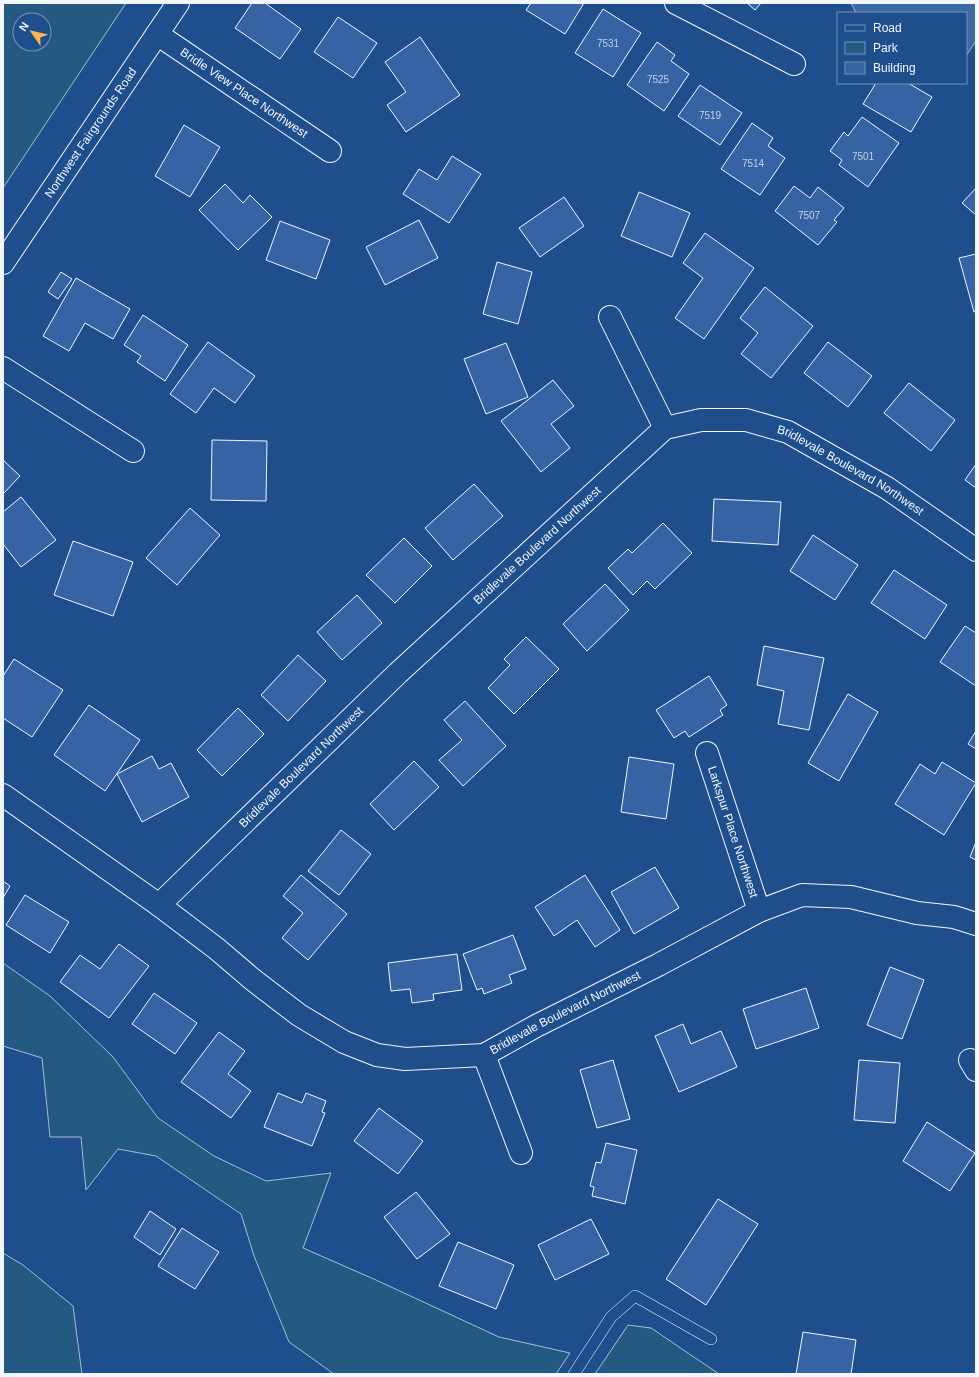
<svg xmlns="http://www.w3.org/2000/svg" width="979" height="1377" viewBox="0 0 979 1377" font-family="Arial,sans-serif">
<rect width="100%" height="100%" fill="#1f4e8c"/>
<!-- green -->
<g fill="#245a82" stroke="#a8bbd7" fill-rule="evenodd">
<path d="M3,3h123l-123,185zM20,20h24v24h-24z"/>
<polygon points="3,963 50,996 113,1057 158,1118 214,1156 266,1181 331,1173 303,1248 376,1280 499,1337 570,1353 556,1374 334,1374 289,1342 254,1256 241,1214 156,1156 118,1149 86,1190 81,1137 50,1137 42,1058 3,1046"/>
<polygon points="3,1253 23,1265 73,1306 82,1374 3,1374"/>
<polygon points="628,1325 651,1328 719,1374 595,1374"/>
</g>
<!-- water -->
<polygon fill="#3b69a3" stroke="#a8bbd7" points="851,3 976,3 976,41 966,56 966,13 856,13"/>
<!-- building -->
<g fill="#3563a3" stroke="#f2f6ff">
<polygon points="252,3 265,3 301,29 280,59 235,28"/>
<polygon points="531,3 584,3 565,34 526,10"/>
<polygon points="747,3 761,3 755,10"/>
<polygon points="603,9 641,33 613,77 575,53"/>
<polygon points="338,17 377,43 353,78 314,52"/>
<polygon points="420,37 460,95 406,132 387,105 406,92 385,62"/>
<polygon points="657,42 675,55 671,61 689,74 664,111 627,85"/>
<polygon points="876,83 908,83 932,97 911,132 863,104"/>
<polygon points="700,85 742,113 720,145 678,116"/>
<polygon points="862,117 899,143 868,187 839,165 842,160 830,151 844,132 848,136"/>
<polygon points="752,123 773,138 768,146 785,158 760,195 721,169"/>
<polygon points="184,125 220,147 190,197 155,176"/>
<polygon points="452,156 481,174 449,223 403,194 419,169 437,180"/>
<polygon points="225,184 243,203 250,195 272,217 238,250 199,210"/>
<polygon points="794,186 810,198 818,187 844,208 834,220 837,222 818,245 775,211"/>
<polygon points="976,188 976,215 962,203"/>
<polygon points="639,192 690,213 672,257 621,236"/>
<polygon points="564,197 584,226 540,257 519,228"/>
<polygon points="419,220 438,258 385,285 366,247"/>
<polygon points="280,221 330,240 316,279 266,260"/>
<polygon points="705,233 754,268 704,339 675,318 703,278 683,263"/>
<polygon points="976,254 976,311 974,312 959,258"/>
<polygon points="497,262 532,272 518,324 483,314"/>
<polygon points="61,272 72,279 58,299 48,292"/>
<polygon points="76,278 130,309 113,339 85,323 69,351 43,336"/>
<polygon points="765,287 813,326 771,378 741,354 758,333 740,318"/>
<polygon points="143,315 188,345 165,381 137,362 141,356 124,345"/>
<polygon points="208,342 255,376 235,403 214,388 196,413 170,394"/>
<polygon points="828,342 872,376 848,407 804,373"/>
<polygon points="506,343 528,397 486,414 464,359"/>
<polygon points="553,380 574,406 551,424 570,448 541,472 501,421"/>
<polygon points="909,383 955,420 931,451 884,413"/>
<polygon points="212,440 267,441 266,501 211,500"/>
<polygon points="3,460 20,476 3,494"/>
<polygon points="976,464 976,488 965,480"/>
<polygon points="474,484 503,516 453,560 425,528"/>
<polygon points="21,497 56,540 21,567 3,544 3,512"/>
<polygon points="714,499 781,502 778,545 712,541"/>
<polygon points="190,508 220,535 177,585 146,558"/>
<polygon points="663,523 692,553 655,589 647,581 633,595 608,568 628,549 632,553"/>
<polygon points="813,535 858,565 835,600 790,571"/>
<polygon points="404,538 432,566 395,603 366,575"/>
<polygon points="73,541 133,562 113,616 54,595"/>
<polygon points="894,570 947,605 925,639 871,603"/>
<polygon points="605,584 629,610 587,651 563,624"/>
<polygon points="357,595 382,623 342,660 317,632"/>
<polygon points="965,626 976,633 976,686 940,662"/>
<polygon points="526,637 559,669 514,714 488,688 510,665 504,659"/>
<polygon points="764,646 824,658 809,730 778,724 784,691 757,685"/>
<polygon points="298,655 326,681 288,721 261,695"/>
<polygon points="14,659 63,690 32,737 3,718 3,676"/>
<polygon points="709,676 727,705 720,710 723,715 689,737 685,731 674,738 656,710"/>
<polygon points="848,694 878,712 839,781 808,763"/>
<polygon points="465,701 506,746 463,786 439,760 462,740 444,720"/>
<polygon points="89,705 140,740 105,791 54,755"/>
<polygon points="238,708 264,734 222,776 197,750"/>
<polygon points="976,731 976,749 968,744"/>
<polygon points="152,756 159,769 171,763 189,797 142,822 117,774"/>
<polygon points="629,757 674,764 666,819 621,812"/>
<polygon points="414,761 439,787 394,830 370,804"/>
<polygon points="942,762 976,783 944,835 895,804 920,764 935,774"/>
<polygon points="341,830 371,854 339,895 308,871"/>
<polygon points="976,842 976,860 970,857"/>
<polygon points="655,867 679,908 634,934 611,892"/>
<polygon points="301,875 347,914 308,960 282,938 303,913 283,896"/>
<polygon points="585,875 620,930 595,947 577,920 554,936 535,907"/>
<polygon points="3,881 10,886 3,898"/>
<polygon points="25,895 69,922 50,953 6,925"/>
<polygon points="513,935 526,969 509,975 512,983 484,994 482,988 477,990 463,954"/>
<polygon points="119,944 149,966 109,1018 60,982 80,955 100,969"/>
<polygon points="457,954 462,990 433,994 434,1000 412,1003 410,989 391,991 388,963"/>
<polygon points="890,967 924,980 902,1039 867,1025"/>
<polygon points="806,988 819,1028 756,1049 743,1009"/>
<polygon points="154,993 197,1023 175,1054 132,1024"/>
<polygon points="683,1024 691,1044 721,1031 737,1067 679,1092 655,1036"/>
<polygon points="219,1032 245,1051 228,1074 251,1091 231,1118 181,1082"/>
<polygon points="613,1060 630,1119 597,1128 580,1070"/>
<polygon points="859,1060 900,1063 895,1123 854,1120"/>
<polygon points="278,1093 302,1103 306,1093 326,1101 322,1112 325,1113 312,1146 264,1127"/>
<polygon points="379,1108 423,1141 398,1174 354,1141"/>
<polygon points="927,1122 975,1153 950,1191 903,1161"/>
<polygon points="606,1143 637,1150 625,1204 592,1196 594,1187 590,1186 596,1162 601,1163"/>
<polygon points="416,1192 450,1234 417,1259 384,1217"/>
<polygon points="718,1199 758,1224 706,1305 666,1279"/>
<polygon points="150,1211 176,1229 160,1255 134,1237"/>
<polygon points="591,1219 609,1254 555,1280 538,1245"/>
<polygon points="182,1228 219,1252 195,1289 158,1266"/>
<polygon points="458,1242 514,1265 496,1309 439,1286"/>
<polygon points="803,1332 856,1340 851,1374 796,1374"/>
</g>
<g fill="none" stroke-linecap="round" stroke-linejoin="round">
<defs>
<polyline id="service" points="574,1374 611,1317 635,1296 711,1339"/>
<g id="minor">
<polyline points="676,3 794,64"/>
<path id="s1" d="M157,34l173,117"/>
<polyline points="610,317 665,428"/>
<polyline points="3,368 133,451"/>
<path id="s2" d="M707,753l52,158"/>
<path id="s3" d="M3,795l156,110 58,44 35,30 47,36 45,27 33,13 28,4 79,-4 52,-29 122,-61 101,-54 43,-16 49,2 66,16 37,4 22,7"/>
<path id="s4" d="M159,905l239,-232 267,-245 36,-8h45l42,12 99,56 89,62"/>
<polyline points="484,1055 521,1153"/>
<polyline points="970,1060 976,1070"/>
</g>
<g id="secondary">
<path id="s5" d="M3,263l175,-260"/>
</g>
</defs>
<!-- service casing -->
<use href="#service" stroke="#f2f6ff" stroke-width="12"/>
<!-- minor casing -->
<use href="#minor" stroke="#f2f6ff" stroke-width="24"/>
<!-- secondary casing -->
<use href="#secondary" stroke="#f2f6ff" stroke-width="24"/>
<!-- service -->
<use href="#service" stroke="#1f4e8c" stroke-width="11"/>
<!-- minor -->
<use href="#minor" stroke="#1f4e8c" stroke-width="22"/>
<!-- secondary -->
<use href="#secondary" stroke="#1f4e8c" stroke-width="22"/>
</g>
<g text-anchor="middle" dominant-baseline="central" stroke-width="3" stroke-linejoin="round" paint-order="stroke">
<!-- number labels -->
<g font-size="10" fill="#c3d1e8">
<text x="608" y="43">7531</text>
<text x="658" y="79">7525</text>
<text x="710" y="115">7519</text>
<text x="863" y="156">7501</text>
<text x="753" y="163">7514</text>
<text x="809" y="215">7507</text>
</g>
<!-- street labels -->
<g font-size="12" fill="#f2f6ff" stroke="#1f4e8c">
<text stroke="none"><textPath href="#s1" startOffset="105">Bridle View Place Northwest</textPath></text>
<text stroke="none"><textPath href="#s5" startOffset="157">Northwest Fairgrounds Road</textPath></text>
<text stroke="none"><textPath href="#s4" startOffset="894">Bridlevale Boulevard Northwest</textPath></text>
<text stroke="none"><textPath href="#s4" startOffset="522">Bridlevale Boulevard Northwest</textPath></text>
<text stroke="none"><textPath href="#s4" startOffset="198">Bridlevale Boulevard Northwest</textPath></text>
<text stroke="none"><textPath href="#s2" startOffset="83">Larkspur Place Northwest</textPath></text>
<text stroke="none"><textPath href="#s3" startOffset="656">Bridlevale Boulevard Northwest</textPath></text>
</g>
</g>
<!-- border -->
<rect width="979" height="1377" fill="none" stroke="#f2f6ff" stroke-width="8"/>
<!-- legend -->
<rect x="837" y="12" width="130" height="72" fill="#1f4e8c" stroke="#7391ba"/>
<rect x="845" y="25" width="20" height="6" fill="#1f4e8c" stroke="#7391ba"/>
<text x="873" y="32" font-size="12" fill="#f2f6ff">Road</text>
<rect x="845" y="42" width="20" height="12" fill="#245a82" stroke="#7391ba"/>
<text x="873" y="52" font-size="12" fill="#f2f6ff">Park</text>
<rect x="845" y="62" width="20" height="12" fill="#3563a3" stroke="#7391ba"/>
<text x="873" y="72" font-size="12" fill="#f2f6ff">Building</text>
<!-- north arrow -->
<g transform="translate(32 32) rotate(304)"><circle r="19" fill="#1f4e8c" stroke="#7391ba"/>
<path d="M0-3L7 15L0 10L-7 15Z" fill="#ffb74d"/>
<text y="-6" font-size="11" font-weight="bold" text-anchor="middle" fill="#f2f6ff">N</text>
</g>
</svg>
